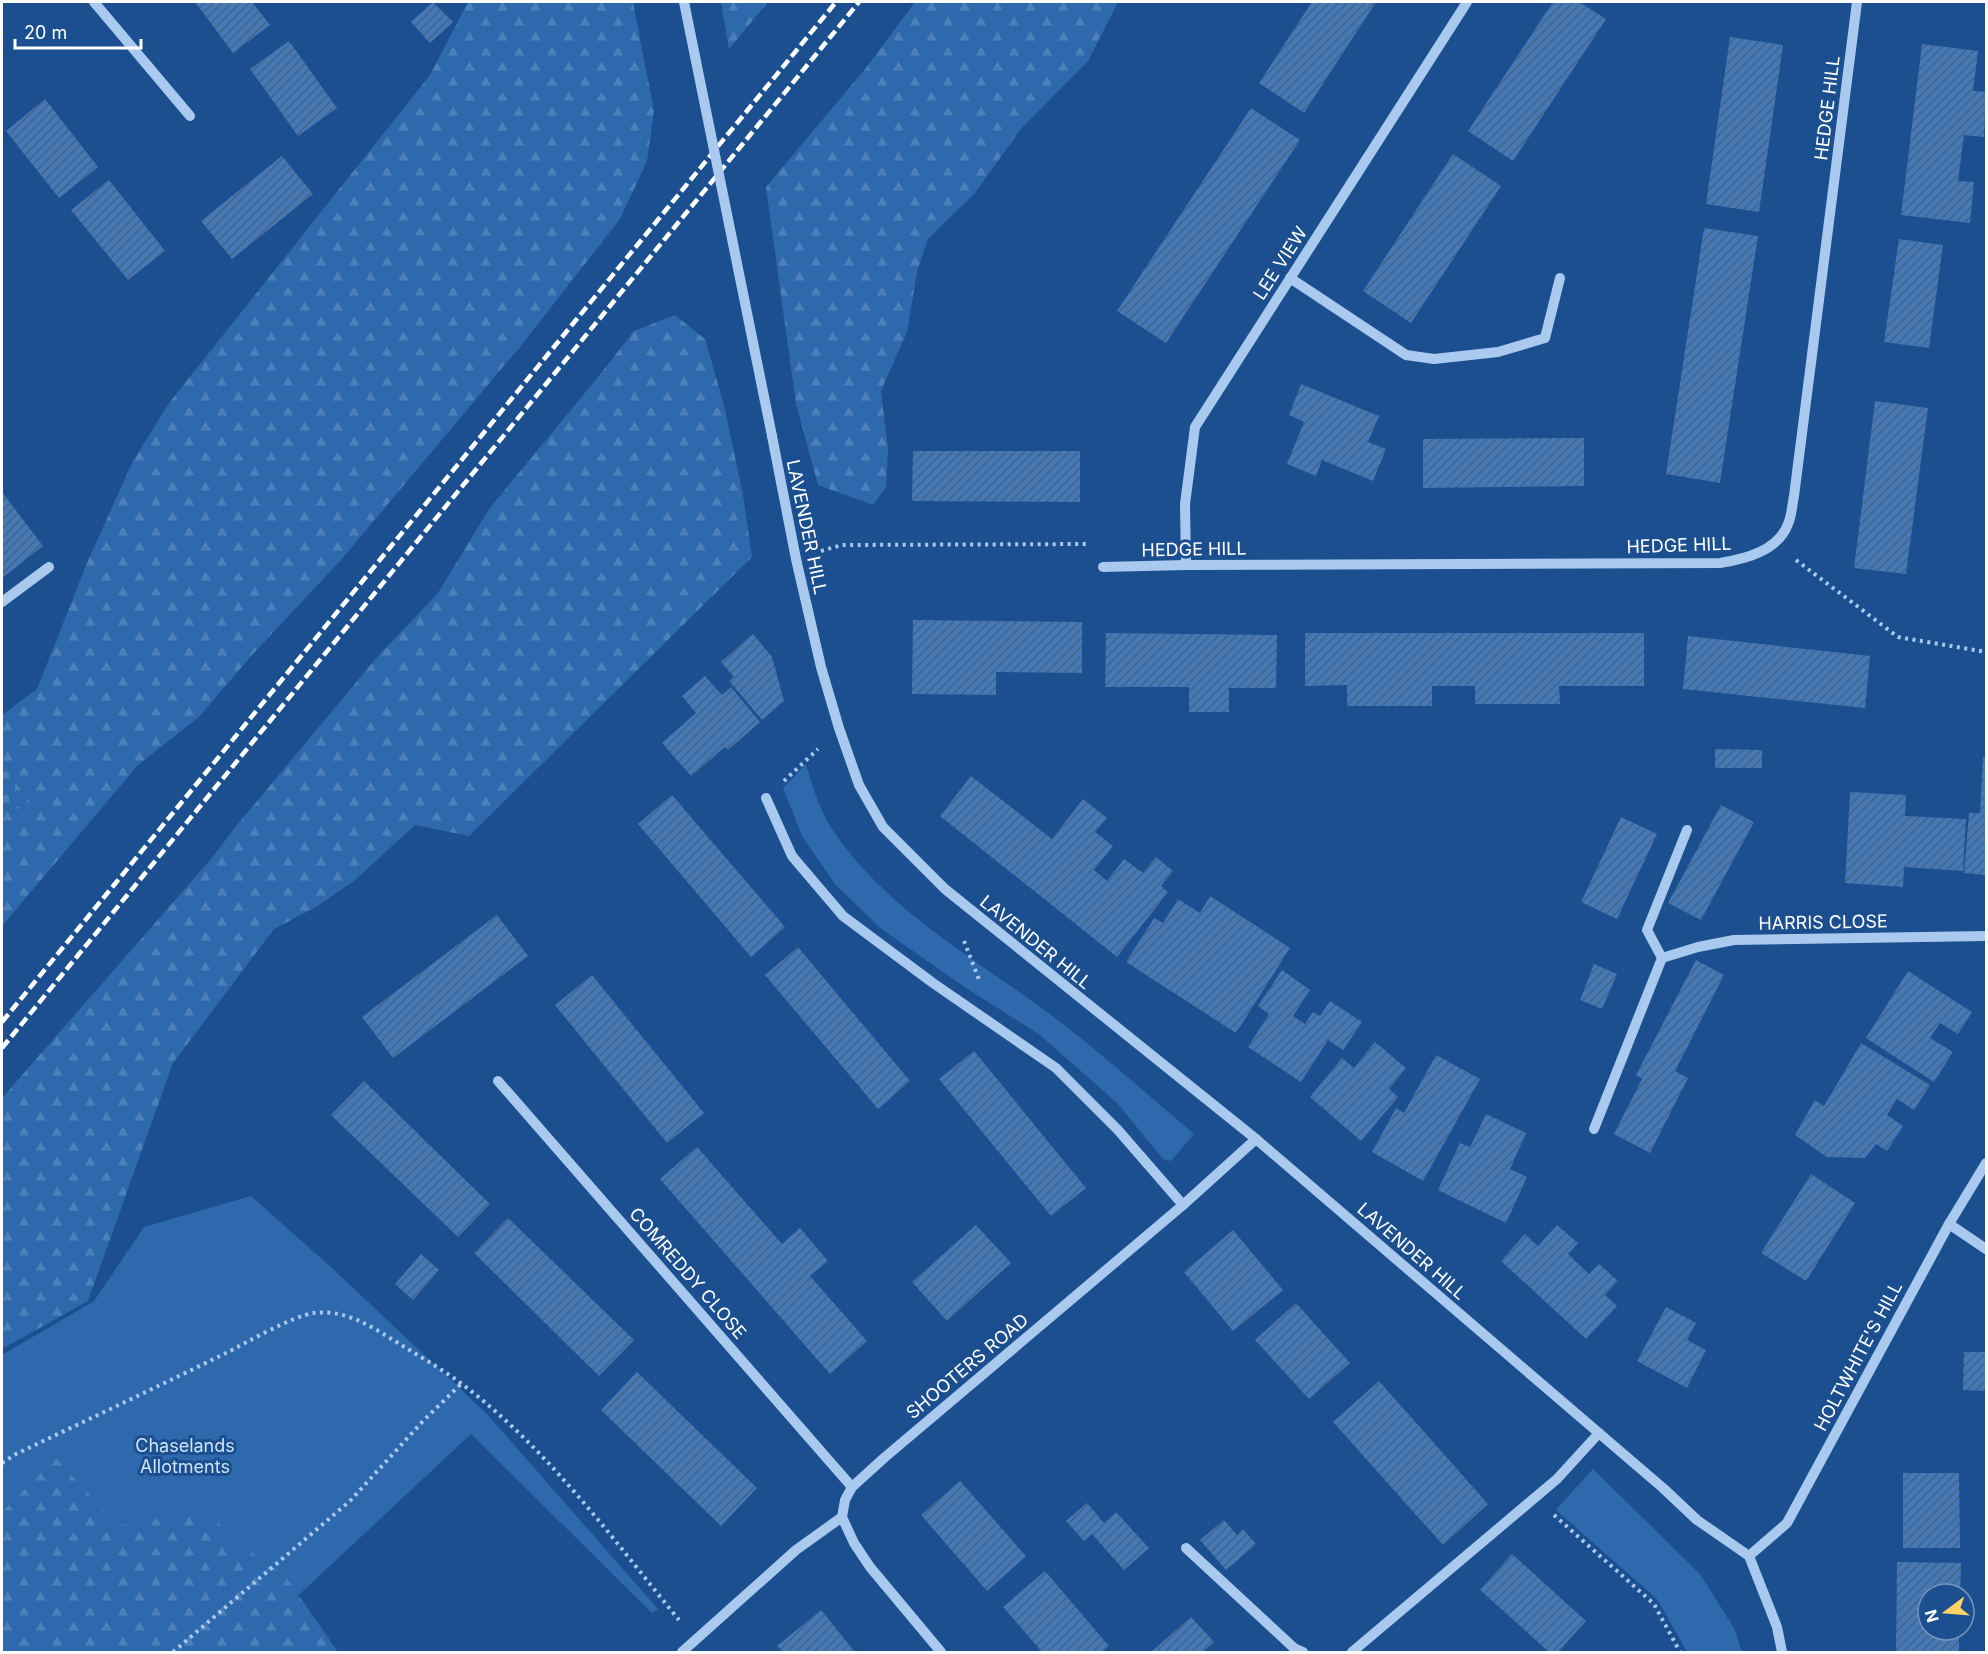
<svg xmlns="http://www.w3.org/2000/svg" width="1988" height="1654" viewBox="0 0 1988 1654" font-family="Inter,sans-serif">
<defs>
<pattern id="forest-firs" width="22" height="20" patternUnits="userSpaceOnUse" patternTransform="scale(1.5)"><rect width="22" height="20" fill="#2e69ad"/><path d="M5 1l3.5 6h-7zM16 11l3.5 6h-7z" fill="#4d80b9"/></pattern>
<pattern id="cemetery-stones" width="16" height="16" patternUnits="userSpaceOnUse" patternTransform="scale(1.5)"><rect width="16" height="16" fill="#2e69ad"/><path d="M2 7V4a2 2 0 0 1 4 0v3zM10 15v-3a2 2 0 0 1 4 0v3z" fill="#4d80b9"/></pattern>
<pattern id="building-hatch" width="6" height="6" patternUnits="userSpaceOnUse" patternTransform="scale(1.5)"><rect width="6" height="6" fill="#4478b7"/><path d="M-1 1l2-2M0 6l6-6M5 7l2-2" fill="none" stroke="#486282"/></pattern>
</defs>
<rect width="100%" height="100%" fill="#1b4f8f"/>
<!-- green -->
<g fill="#2e69ad">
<path d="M806,764c7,24 15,50 30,71 54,77 140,124 215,180 49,37 96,79 143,119l-23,27 -8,-2 -46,-56 -77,-68 -77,-49 -83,-58 -45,-44 -33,-48 -19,-48z"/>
<polygon points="251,1196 333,1269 487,1414 658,1609 652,1613 471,1434 302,1592 220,1652 2,1652 2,1355 94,1301 144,1227"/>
<polygon points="1593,1469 1700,1574 1734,1628 1742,1652 1687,1652 1657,1599 1556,1510"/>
</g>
<!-- forest -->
<g fill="url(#forest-firs)">
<polygon points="468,2 633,2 654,111 647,161 620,219 523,343 341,560 251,656 199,717 138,765 2,926 2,715 37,689 87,563 133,461 169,403 430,75"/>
<polygon points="721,2 768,2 729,49"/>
<polygon points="915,2 1118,2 1088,61 1020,130 975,193 928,239 917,272 907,332 881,391 888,449 886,487 873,505 818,485 796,404 766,187 866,68"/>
<polygon points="675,315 705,339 724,405 743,495 752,557 469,836 415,825 354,881 316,907 274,929 173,1063 88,1301 2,1349 2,1098 211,859 237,825 379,655 438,593 489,509 598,377 634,331"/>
<polygon points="56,1458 118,1526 209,1510 227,1534 286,1577 338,1652 2,1652 2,1512"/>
</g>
<!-- cemetery -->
<polygon fill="url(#cemetery-stones)" points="2,765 33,806 2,811"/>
<!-- building -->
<g fill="url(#building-hatch)">
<polygon points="195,2 252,2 270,25 233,53"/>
<polygon points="433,2 453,22 430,43 411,22"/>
<polygon points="1312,2 1376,2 1304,113 1259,83"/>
<polygon points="1553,2 1579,2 1606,19 1513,161 1468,131"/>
<polygon points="1730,37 1783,45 1759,212 1706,204"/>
<polygon points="289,41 337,108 298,136 250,69"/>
<polygon points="1922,44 1978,51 1973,91 1986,92 1984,137 1964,135 1958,181 1974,182 1970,223 1901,215"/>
<polygon points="45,99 98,167 59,198 6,131"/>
<polygon points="1251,108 1300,140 1166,343 1117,311"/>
<polygon points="1453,154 1501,186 1411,323 1363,291"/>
<polygon points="282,156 313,194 232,259 201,221"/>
<polygon points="109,180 165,251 128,280 71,210"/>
<polygon points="1704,228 1758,236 1720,483 1666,474"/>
<polygon points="1899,239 1943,245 1929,348 1884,342"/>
<polygon points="1301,384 1379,416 1368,442 1386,449 1373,481 1322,460 1316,476 1287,464 1304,422 1289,415"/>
<polygon points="1875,401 1928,408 1906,574 1854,568"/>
<polygon points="1584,438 1584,486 1423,488 1423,439"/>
<polygon points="913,451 1080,451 1080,502 912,501"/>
<polygon points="2,492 43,546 2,578"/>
<polygon points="913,620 1082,622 1082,673 996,672 996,695 912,694"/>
<polygon points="1106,633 1277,635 1276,688 1229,688 1229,712 1189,712 1189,687 1105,687"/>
<polygon points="1305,633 1644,633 1644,686 1559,686 1560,704 1475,704 1475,686 1432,686 1432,706 1347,706 1347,685 1305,686"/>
<polygon points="753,634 772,657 784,701 762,720 729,681 734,677 721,662"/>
<polygon points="1688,636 1870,656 1865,708 1683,689"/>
<polygon points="705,676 722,695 731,687 760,722 728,750 725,747 691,776 662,743 696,713 682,696"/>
<polygon points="1715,749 1762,750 1762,768 1715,768"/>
<polygon points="1983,757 1986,758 1986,875 1964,873 1969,813 1980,813"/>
<polygon points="971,776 1052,839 1083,799 1107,818 1095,832 1113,846 1094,870 1107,881 1124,859 1143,873 1156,857 1173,871 1161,886 1168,892 1117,957 940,816"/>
<polygon points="1850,792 1906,795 1905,816 1966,819 1963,871 1904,867 1903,887 1845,883"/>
<polygon points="672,795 785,927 751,957 638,824"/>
<polygon points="1721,805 1754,822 1701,920 1668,903"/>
<polygon points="1621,817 1657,834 1617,919 1581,902"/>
<polygon points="1210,896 1290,948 1236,1033 1126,962 1154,918 1163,923 1178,899 1200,913"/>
<polygon points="497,915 528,956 393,1058 362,1017"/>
<polygon points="798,947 910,1081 878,1109 765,975"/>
<polygon points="1696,960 1724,975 1675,1071 1688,1078 1650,1153 1614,1134 1642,1079 1636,1075"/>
<polygon points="1594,964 1617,974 1602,1009 1580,1000"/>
<polygon points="1282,970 1310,990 1293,1016 1305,1024 1313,1012 1320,1016 1330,1001 1362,1022 1343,1050 1328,1040 1301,1082 1248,1047 1269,1014 1258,1006"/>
<polygon points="1908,971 1972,1012 1958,1034 1940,1023 1930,1038 1953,1052 1934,1082 1866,1038"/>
<polygon points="592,975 704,1113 667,1143 555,1005"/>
<polygon points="1375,1042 1406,1068 1389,1089 1398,1097 1361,1141 1310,1097 1342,1058 1354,1068"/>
<polygon points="1861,1043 1930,1085 1914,1110 1897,1099 1887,1115 1903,1126 1887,1151 1876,1144 1865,1158 1827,1157 1795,1135 1815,1100 1824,1106"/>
<polygon points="974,1051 1086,1188 1051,1216 939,1079"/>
<polygon points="1436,1055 1480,1079 1423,1181 1372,1152 1396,1108 1404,1113"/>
<polygon points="364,1081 490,1204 458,1237 331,1115"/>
<polygon points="1486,1114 1526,1133 1510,1169 1527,1177 1506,1223 1438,1190 1460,1143 1470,1147"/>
<polygon points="697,1147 782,1244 800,1228 828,1261 810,1276 867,1341 830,1374 660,1179"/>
<polygon points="1811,1174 1855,1203 1806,1281 1761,1253"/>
<polygon points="508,1218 634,1340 599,1376 474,1253"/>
<polygon points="976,1225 1011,1263 947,1321 912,1282"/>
<polygon points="1557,1225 1578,1243 1568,1254 1589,1274 1599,1264 1618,1281 1605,1295 1617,1306 1586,1339 1501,1261 1525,1234 1538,1246"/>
<polygon points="1233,1230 1283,1290 1233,1331 1184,1272"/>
<polygon points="421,1254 439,1270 413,1300 395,1284"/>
<polygon points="1296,1303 1350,1363 1309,1399 1255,1340"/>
<polygon points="1666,1307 1696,1323 1687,1340 1706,1350 1687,1388 1637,1361"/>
<polygon points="1964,1352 1986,1352 1986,1391 1963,1390"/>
<polygon points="637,1372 757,1488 721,1526 601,1410"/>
<polygon points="1379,1381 1488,1504 1443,1545 1333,1422"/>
<polygon points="1903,1473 1959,1473 1960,1548 1903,1548"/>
<polygon points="960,1481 1026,1556 987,1591 921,1515"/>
<polygon points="1087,1503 1104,1523 1116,1512 1149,1548 1124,1570 1092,1534 1084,1541 1066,1521"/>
<polygon points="1224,1520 1237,1535 1243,1529 1256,1544 1226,1570 1200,1540"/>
<polygon points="1512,1554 1586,1621 1558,1652 1549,1652 1480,1590"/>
<polygon points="1897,1562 1961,1563 1960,1594 1928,1594 1928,1630 1959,1630 1959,1652 1896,1652"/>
<polygon points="1045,1571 1109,1646 1102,1652 1042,1652 1003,1607"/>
<polygon points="821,1610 855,1652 783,1652 777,1646"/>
<polygon points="1191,1617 1214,1642 1203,1652 1151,1652"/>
</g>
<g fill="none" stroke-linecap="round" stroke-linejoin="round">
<!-- path -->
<g stroke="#a9c9ee" stroke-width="4" stroke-dasharray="3 4.5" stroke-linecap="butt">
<polyline points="821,551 842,545 1089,544"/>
<polyline points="1796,560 1898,637 1986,652"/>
<polyline points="784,781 818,749"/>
<polyline points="964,941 980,982"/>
<path d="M2,1463l14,-9c69,-33 139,-66 208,-100 22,-11 68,-38 90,-41 32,-4 58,14 84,30 21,13 44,26 64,41 86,65 150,154 217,236"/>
<polyline points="1554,1515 1654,1604 1680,1652"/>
<polyline points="173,1652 350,1501 423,1421 462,1383"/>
</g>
<!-- minor -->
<g stroke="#a9c9ee" stroke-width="10">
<polyline points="94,2 190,116"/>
<polyline points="1290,278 1406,355 1434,359 1498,352 1545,338 1560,278"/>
<polyline points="772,436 796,559 821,667 839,728 859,785 883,827 945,889 1256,1139 1663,1488 1697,1520 1749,1556 1777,1627 1782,1652"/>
<polyline points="1186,565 1185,504 1195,427 1467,2"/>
<path d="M1103,567l83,-2 534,-2c25,-4 58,-12 68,-39 4,-9 4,-19 6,-28l63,-494"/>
<polyline points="2,602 49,567"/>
<polyline points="766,798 792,856 843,916 933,983 1056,1068 1118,1130 1183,1205"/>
<polyline points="1662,958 1698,947 1734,940 1986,936"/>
<polyline points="498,1081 852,1487"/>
<polyline points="1594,1129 1662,958 1647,930 1687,830"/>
<polyline points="1949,1224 1986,1249"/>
<polyline points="1186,1548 1294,1648 1303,1652"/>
<polyline points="1749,1556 1787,1523 1949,1224 1986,1163"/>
<polyline points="682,1652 796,1550 842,1517"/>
<polyline points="941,1652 870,1567 854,1543 842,1517 845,1500 852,1487 884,1458 1183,1205 1256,1139"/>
<polyline points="1352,1652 1557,1479 1599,1433"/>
</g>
<!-- rail -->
<g stroke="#fff" stroke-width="4.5" stroke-dasharray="10 4.5" stroke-linecap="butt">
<polyline points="2,1022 836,2"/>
<polyline points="2,1048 859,2"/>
</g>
<!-- minor-bridge -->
<polyline stroke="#a9c9ee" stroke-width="10" points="684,2 772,436"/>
</g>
<g text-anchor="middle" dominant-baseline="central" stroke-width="6" stroke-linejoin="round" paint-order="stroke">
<!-- street labels -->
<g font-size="18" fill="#fff" stroke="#1b4f8f">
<text transform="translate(1827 108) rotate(-83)">HEDGE HILL</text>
<text transform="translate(1280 263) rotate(-57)">LEE VIEW</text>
<text transform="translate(807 527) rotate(78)">LAVENDER HILL</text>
<text transform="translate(1679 545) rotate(-2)">HEDGE HILL</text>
<text transform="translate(1194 549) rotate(-1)">HEDGE HILL</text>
<text transform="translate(1823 922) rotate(-1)">HARRIS CLOSE</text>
<text transform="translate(1036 942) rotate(39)">LAVENDER HILL</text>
<text transform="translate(1412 1251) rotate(41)">LAVENDER HILL</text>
<text transform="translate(688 1273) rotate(49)">COMREDDY CLOSE</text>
<text transform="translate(1858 1356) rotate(-62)">HOLTWHITE'S HILL</text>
<text transform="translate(967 1366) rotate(-40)">SHOOTERS ROAD</text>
</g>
<!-- park labels -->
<g font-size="18" fill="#cfe3fa" stroke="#1b4f8f">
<text x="185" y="1445">Chaselands<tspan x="185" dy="21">Allotments</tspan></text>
</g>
</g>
<!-- border -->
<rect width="1988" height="1654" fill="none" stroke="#ffffff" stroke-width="6"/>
<!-- north arrow -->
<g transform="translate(1946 1612) rotate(254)"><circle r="28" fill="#1b4f8f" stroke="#7695bc" stroke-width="1.5"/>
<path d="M0-4.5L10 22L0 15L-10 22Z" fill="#ffd166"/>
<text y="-9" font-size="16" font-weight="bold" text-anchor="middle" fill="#ffffff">N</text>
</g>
<!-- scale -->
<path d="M15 39v9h126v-9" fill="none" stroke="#ffffff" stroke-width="3"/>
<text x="24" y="39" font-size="18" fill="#ffffff" stroke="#1b4f8f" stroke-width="4.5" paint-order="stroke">20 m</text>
</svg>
